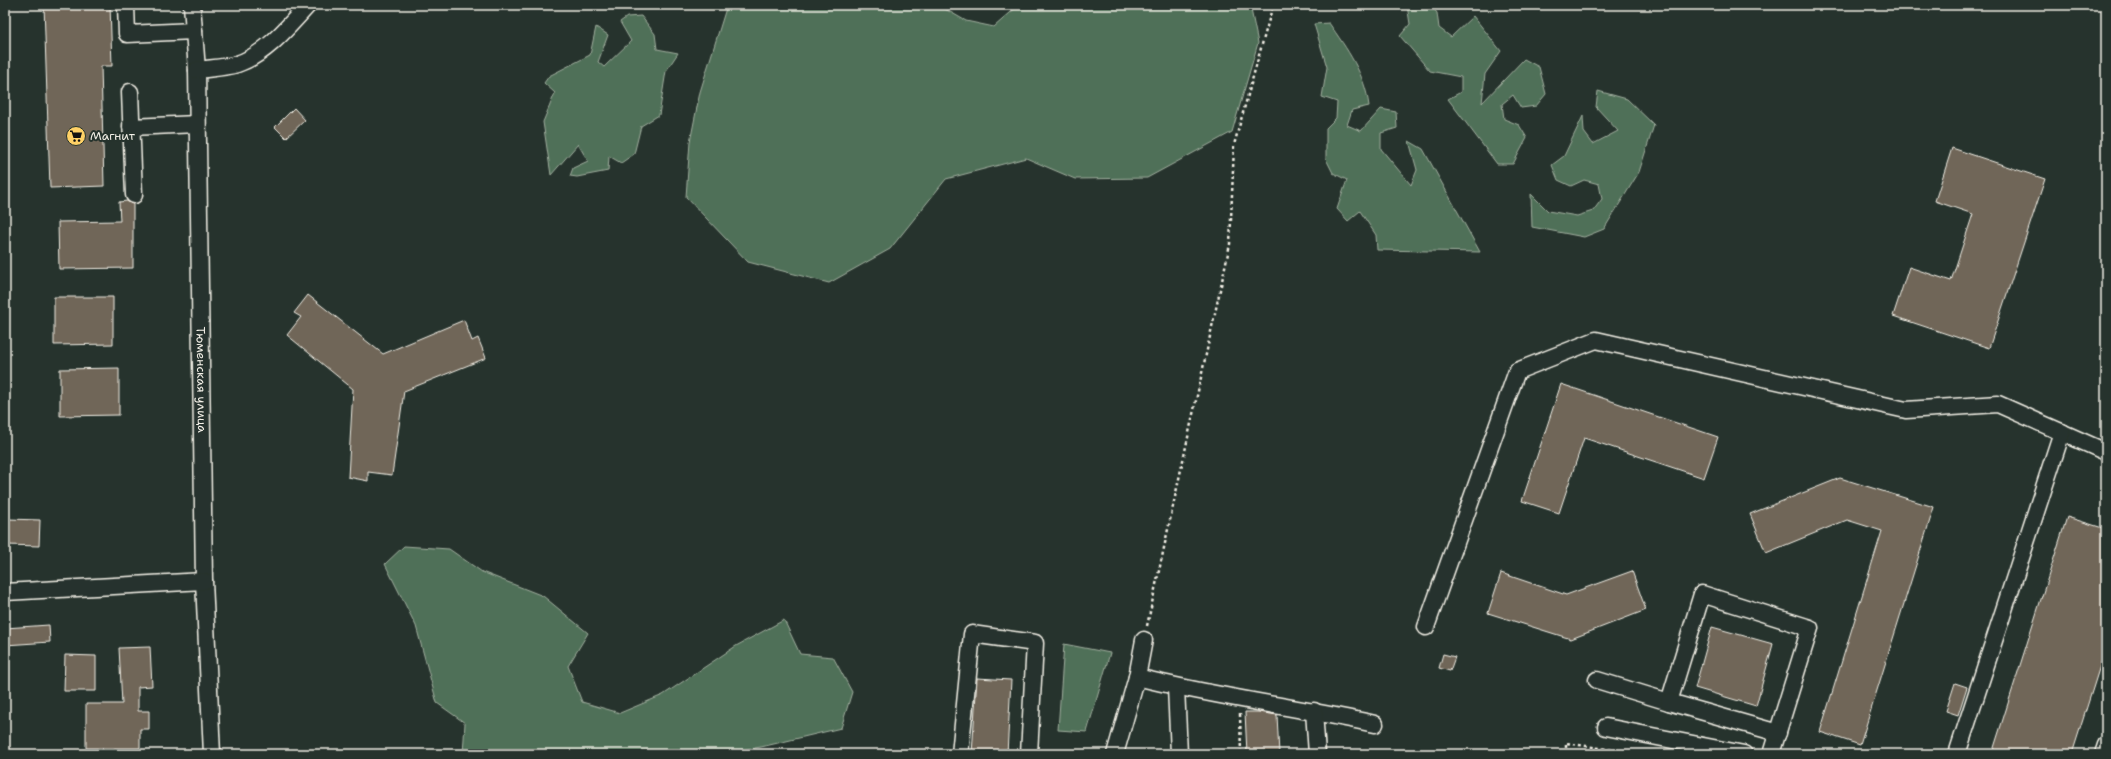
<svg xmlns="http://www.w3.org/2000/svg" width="2111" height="759" viewBox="0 0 2111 759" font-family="'Shantell Sans',sans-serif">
<rect width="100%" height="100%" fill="#26332d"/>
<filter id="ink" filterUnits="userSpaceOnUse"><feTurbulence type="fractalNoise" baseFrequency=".025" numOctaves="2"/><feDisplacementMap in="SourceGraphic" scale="8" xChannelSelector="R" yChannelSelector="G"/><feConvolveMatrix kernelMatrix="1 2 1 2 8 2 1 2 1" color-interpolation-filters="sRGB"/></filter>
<g filter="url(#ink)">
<!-- green -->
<g fill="#507059" stroke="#a2b0a0">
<polygon points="727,5 938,5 966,21 994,27 1019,5 1250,5 1258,43 1232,132 1147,178 1075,179 1026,158 946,179 890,249 829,283 748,262 686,197 690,142 700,92"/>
<polygon points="1407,5 1431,5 1437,13 1439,28 1451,37 1473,16 1501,51 1485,74 1482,103 1524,59 1539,67 1546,94 1536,106 1521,108 1513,95 1502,104 1504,119 1519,125 1527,138 1513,164 1497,164 1448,99 1461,92 1461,77 1430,71 1400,36 1410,24"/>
<polygon points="641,16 655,34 657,49 678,53 666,71 659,115 641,126 634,154 621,163 609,156 608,171 577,177 570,176 573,168 588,161 578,144 551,175 543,122 555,93 544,83 549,76 590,55 596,27 608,35 598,62 604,67 631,41 620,22 627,17"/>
<path d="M1329,23c18,26 36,51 40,83l-17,4 -5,15 14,6 20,-22 15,3 1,16 -16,5v16l30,36 6,-15 -8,-29 14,8 57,103 -103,-2 -1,-15 -16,-24 -12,10 -11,-12 10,-29 -14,-7 -7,-14v-31l10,-10 1,-16 -15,-5 5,-30 -13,-43z"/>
<polygon points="1598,91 1627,99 1654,125 1639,172 1604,229 1584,237 1532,227 1531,194 1548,211 1577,216 1593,211 1602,199 1599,184 1584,180 1571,186 1558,180 1552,165 1564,156 1583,116 1584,132 1593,144 1618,131 1596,107"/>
<polygon points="404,546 449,549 482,572 543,596 588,633 568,666 582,702 620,713 663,695 736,646 784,620 800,654 833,657 852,692 841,728 761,747 718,754 463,754 465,723 437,703 416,626 385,564"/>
<polygon points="1064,644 1110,653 1087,732 1058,730"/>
</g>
<!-- building -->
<g fill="#706658" stroke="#f4f1e8">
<polygon points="44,5 110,5 112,66 101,66 104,186 50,188"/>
<polygon points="294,108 305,120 286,138 275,127"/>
<polygon points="1952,148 2045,179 1989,348 1893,316 1909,267 1951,281 1973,214 1935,201"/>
<polygon points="127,201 133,204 133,268 59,269 58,222 120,221 119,202"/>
<polygon points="308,295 383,354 464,320 472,341 478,338 486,358 404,391 392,475 368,472 368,481 348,477 353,389 287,335 301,317 294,313"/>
<polygon points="54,297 113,297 113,344 54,345"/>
<polygon points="119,368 119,415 60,416 60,369"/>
<polygon points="1561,384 1718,437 1704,478 1584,438 1559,513 1522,501"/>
<polygon points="1840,478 1934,507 1860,745 1820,732 1882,531 1847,520 1766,553 1750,514"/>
<polygon points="2067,517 2106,529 2106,647 2072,754 1992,754"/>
<polygon points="8,519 40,520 39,546 7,545"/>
<polygon points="1632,571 1646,610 1571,639 1488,613 1501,573 1566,595"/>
<polygon points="49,625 50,642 5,645 5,628"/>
<polygon points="1712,627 1773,644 1756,706 1695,688"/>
<polygon points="150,647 152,686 138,687 138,711 149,711 149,729 140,729 140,748 86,748 86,704 122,704 119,648"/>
<polygon points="1443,654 1455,657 1450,671 1439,668"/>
<polygon points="65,655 96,656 96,691 64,691"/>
<polygon points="977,678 1011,680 1007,754 972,754"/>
<polygon points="1955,683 1967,687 1958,715 1946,711"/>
<polygon points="1245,712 1258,712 1277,715 1279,754 1247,754"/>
</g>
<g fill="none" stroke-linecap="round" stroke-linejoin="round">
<defs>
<g id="minor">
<polyline points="126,5 127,34 194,31"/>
<path id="s1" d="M192,5l5,65 7,511 8,173"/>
<path d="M197,70c13,-2 27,-2 40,-6 28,-9 51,-37 71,-59"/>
<polyline points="130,92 134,195"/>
<polyline points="131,127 197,124"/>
<polyline points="5,592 204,581"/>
<polyline points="1426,627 1517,371 1596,340 1906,410 1998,404 2106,452"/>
<path d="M1137,677c78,20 159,30 238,47"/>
<polyline points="1597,680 1669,702 1702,594 1810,628 1771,754"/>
<polyline points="1176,687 1179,754"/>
<polyline points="1669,702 1778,733"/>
<polyline points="1314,711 1317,754"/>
<polyline points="1606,727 1744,754"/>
<polyline points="960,754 972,634 1035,643 1029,754"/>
<polyline points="1115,754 1137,677 1144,640"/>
<polyline points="1957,754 2062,432"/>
<polyline points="2103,754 2106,745"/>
</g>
</defs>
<!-- minor casing -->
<use href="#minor" stroke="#f4f1e8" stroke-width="19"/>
<!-- path -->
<g stroke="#f4f1e8" stroke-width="2.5" stroke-dasharray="3 3" stroke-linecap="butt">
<polyline points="1147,626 1230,244 1234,145 1273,5"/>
<polyline points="1240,714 1241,754"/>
<polyline points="1566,754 1566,743 1639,754"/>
</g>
<!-- minor -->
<use href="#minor" stroke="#26332d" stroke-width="16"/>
</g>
</g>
<!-- icons -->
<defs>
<symbol id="supermarket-disc" viewBox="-11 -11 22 22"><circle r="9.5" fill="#ffd166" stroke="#26332d"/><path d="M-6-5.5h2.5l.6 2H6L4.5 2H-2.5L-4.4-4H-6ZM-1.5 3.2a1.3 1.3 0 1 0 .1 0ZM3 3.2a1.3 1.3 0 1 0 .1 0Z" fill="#111"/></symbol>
</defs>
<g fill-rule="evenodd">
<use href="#supermarket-disc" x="65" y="125" width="22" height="22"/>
</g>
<g text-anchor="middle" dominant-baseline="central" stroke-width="4" stroke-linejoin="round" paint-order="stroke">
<!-- poi labels -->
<g font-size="12" fill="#f4f1e8" stroke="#26332d" text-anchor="start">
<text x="90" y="136">Магнит</text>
</g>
<!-- street labels -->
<g font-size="12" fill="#f4f1e8" stroke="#26332d">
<text stroke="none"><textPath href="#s1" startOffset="375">Тюменская улица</textPath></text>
</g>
</g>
<!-- margin -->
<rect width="2111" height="759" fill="none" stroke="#26332d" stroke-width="20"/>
<rect x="10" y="10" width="2091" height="739" fill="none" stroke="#f4f1e8" stroke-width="1.5" filter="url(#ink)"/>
</svg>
